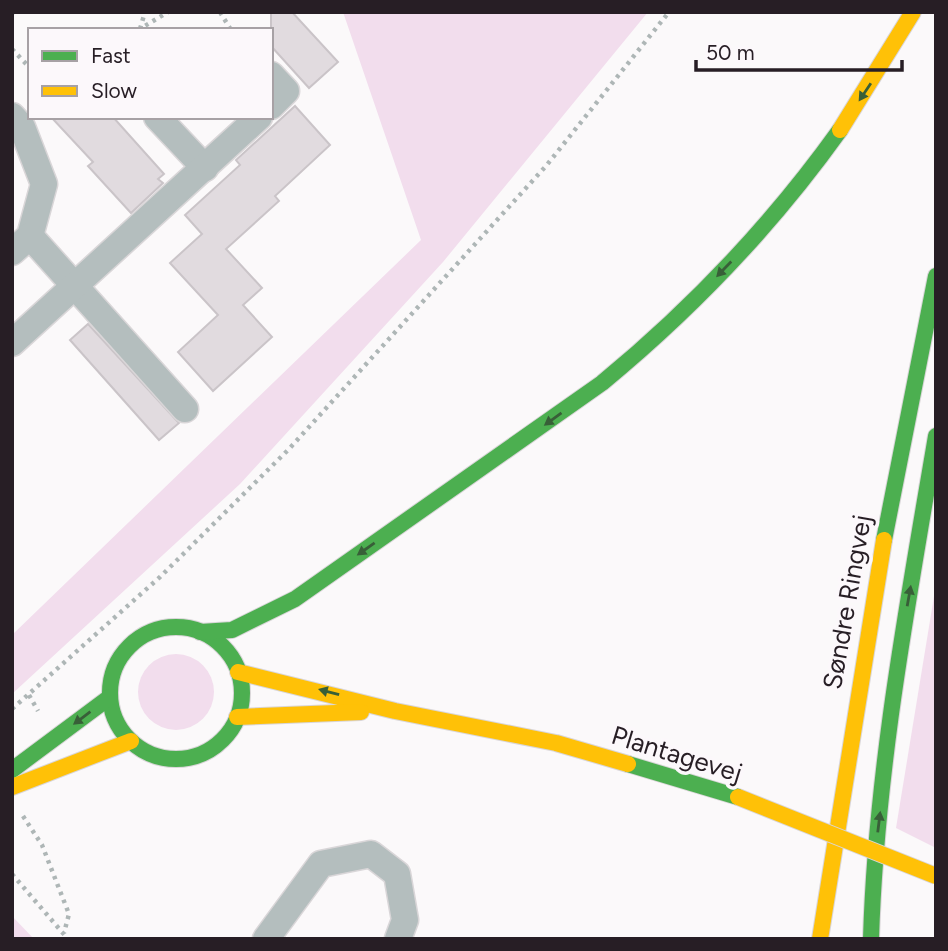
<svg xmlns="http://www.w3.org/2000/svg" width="948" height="951" viewBox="0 0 948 951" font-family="Figtree,sans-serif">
<rect width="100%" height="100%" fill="#fbf9fa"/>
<!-- green -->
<g fill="#f2dded">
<polygon points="343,12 648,12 443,262 240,484 12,694 12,635 421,240"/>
<polygon points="936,584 936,848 896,828"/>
<circle cx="176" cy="692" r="38"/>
<polygon points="12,916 34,939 12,939"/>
</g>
<!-- building -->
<g fill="#e1dbdf" stroke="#cac4c8" stroke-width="2">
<polygon points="271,12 292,12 338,62 309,88 271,46"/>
<polygon points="295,106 330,145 275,196 279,201 226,249 262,288 243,305 272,337 213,391 178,352 218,315 170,263 202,234 185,215 240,165 236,160"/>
<polygon points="51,117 113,117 164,174 158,179 163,183 131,213 88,166 93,162"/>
<polygon points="88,324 179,423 159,440 70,340"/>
</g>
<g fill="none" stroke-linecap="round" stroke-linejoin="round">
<defs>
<g id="street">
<polyline points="271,75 286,91 271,106"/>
<polyline points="12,116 22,127 44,184 30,236 12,252"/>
<polyline points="157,117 205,168"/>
<polyline points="30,236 185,409"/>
<polyline points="12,343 259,117"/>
<polyline points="266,939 321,864 371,854 397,874 405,920 398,939"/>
</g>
<g id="fast">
<polyline points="884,540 936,276"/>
<circle cx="176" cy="693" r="66"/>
<path d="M200,632l32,-2 63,-31 307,-216c91,-75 170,-158 238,-253"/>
<polyline points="628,764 738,797"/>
<polyline points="12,770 110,697"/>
<path d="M871,939c5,-169 37,-337 65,-503"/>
</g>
<g id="slow">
<polyline points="840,130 913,12"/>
<polyline points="238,672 395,711 556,743 628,764"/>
<polyline points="237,717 361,712"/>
<polyline points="12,787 131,741"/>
<polyline points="820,939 884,540"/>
</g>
</defs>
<!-- street casing -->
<use href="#street" stroke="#d9d6d8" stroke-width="29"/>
<!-- fast casing -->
<use href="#fast" stroke="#d9d6d8" stroke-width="18"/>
<!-- slow casing -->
<use href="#slow" stroke="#d9d6d8" stroke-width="18"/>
<!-- path -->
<g stroke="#aeb6b6" stroke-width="4.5" stroke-dasharray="3.5 5" stroke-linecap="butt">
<polyline points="220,12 231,30"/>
<polyline points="12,14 13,12"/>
<polyline points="140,29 145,12"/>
<polyline points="138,30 168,12"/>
<polyline points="12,49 30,68"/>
<polyline points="29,695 38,711"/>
<polyline points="12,709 160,577 289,449 546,166 669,12"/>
<polyline points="23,816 42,845 69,914 64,933"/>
<polyline points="12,874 68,939"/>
</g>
<!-- street -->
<use href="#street" stroke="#b4bebe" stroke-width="26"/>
<!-- fast -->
<use href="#fast" stroke="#4caf50" stroke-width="16"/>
<!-- slow -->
<use href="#slow" stroke="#ffc107" stroke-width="16"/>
<defs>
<polyline id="slow-bridge" points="738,797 936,876"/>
</defs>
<!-- slow-bridge casing -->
<use href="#slow-bridge" stroke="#d9d6d8" stroke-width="18" stroke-linecap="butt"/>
<!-- slow-bridge -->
<use href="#slow-bridge" stroke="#ffc107" stroke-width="16"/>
</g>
<!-- one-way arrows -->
<defs><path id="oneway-solid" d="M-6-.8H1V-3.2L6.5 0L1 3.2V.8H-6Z" transform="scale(1.75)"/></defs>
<g fill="#385f38">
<use href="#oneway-solid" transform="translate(865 92) rotate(124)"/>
<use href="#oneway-solid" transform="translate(724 269) rotate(134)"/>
<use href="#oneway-solid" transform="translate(553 419) rotate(144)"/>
<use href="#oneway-solid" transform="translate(366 549) rotate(145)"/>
<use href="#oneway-solid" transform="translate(909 596) rotate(-80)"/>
<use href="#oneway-solid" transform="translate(329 692) rotate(-165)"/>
<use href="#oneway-solid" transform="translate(82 718) rotate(143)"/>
<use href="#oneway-solid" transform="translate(879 822) rotate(-83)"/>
</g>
<g text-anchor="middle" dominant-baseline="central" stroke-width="7" stroke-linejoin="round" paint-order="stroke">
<!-- street labels -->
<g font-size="26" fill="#271e25" stroke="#fcf8fb">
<text transform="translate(847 602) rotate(-80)">Søndre Ringvej</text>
<text transform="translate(677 754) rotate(17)">Plantagevej</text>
</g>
</g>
<!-- border -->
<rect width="948" height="951" fill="none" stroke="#271e25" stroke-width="28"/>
<!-- legend -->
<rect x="28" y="28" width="245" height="91" fill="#fcf8fb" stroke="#a7a1a5" stroke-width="2"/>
<rect x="42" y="51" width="35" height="10" fill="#4caf50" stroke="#a7a1a5" stroke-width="2"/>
<text x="91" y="63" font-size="21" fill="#271e25">Fast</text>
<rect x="42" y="86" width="35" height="10" fill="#ffc107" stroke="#a7a1a5" stroke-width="2"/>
<text x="91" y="98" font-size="21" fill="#271e25">Slow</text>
<!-- scale -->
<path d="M696 60v10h206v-10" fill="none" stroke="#271e25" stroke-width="3.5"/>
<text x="706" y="60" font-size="21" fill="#271e25" stroke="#fcf8fb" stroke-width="5" paint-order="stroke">50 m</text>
</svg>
